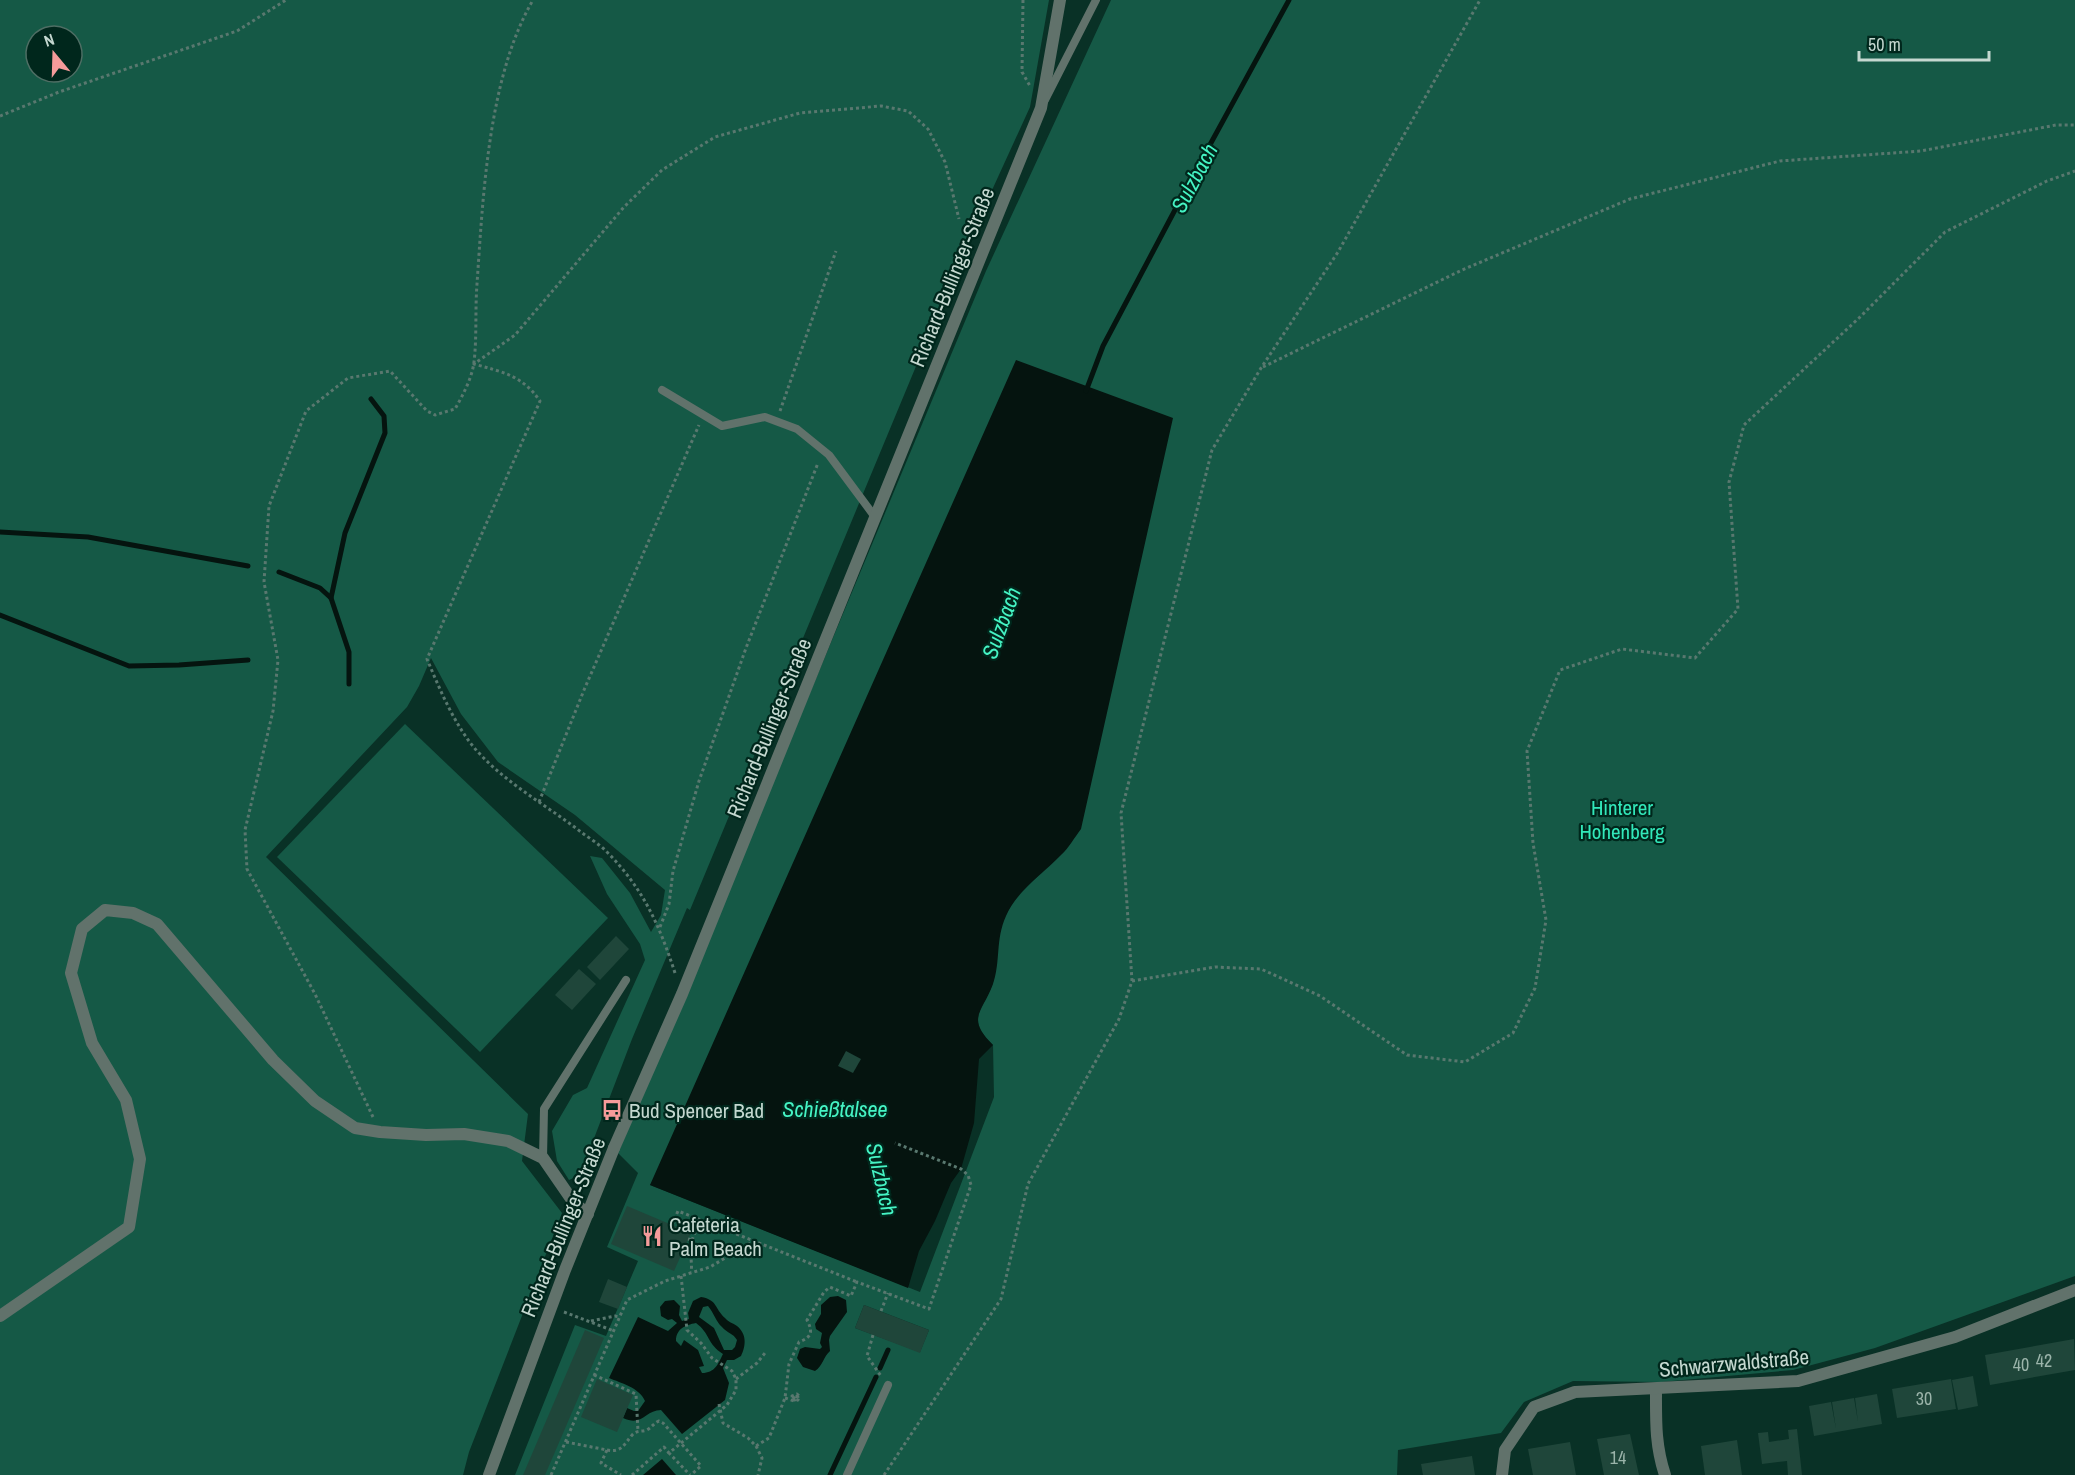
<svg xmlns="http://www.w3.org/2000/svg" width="2075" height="1475" viewBox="0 0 2075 1475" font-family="'Archivo Narrow',sans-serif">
<rect width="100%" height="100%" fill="#093126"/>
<!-- green -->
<g fill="#155946" fill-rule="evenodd">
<path d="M0,0h1049l-19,107 -69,151 -271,652 -3,-2 -55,131 -52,136 -11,5 -12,-19 -5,-30 21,-36 14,-7 58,-128 -5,-16 -33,-50 -17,-38 12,2 28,35 21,39 10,-17 4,-25 -90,-75 -77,-53 -37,-48 -30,-56 -12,28 -12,21 -141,150 262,257 -6,47 40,52 -93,239 -6,23h-463zM36,36h36v36h-36z"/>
<path d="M1111,0h964v1276l-200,72 -82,22 -132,12 -88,-1 -49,21 -23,31 -103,17 -1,25h-882l60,-150 31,11 32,-75 -31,-14 31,-74 -20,-20 368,-882zM1045,870c-20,18 -39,35 -46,63 -4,15 -1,31 -5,46 -8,30 -31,37 -1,66l1,52 -74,195 -270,-107zM864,1305l65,25 -9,22 -65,-24z"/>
<polygon points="405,724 608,918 480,1052 277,857"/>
</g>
<!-- water -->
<g fill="#05140f" fill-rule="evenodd">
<path d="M1016,360l157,58 -92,411c-7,9 -12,19 -20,26 -19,20 -44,35 -55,61 -11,25 -5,44 -13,68 -10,28 -28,34 0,61l-14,14 -5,64 -13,46 -10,14 -16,38 -16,30 -11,37 -258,-103z"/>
<path d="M838,1296l8,4 1,12 -17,24 -1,4 1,11c-7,6 -7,15 -15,20l-12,-4 -6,-9 3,-9 5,-2 15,2 2,-2 -2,-4 2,-10 -6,-4 -1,-5 6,-10v-9l9,-8z"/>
<path d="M701,1297c17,3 13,11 24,21 3,4 8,5 12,8 10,8 9,20 4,30l-7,4h-7l-4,8 6,15 -4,17 -43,34 -21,-24c-16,0 -18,17 -38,8l4,-10 7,3h4l7,-10c-5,-13 -24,-18 -36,-23l29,-61 30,14 9,-8 -5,-4 -4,1 -7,-4 -1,-9 5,-6 9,-1 6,6 -1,9 3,6 7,-2 -1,-6 5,-12zM708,1306c6,7 8,16 14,21 5,6 11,6 15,13l-2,7 -3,3h-8l-10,-22 -15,-11 4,-10zM696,1323c14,10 11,21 27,31 -5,10 -8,19 -21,19l-3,-6 5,-1 -6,-16 -14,-10 -3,6 -5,-5c0,-12 9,-16 20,-18z"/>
<polygon points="662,1459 676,1475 643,1475"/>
</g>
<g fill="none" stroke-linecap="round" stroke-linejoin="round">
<!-- stream -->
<g stroke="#05140f" stroke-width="5">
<polyline points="1086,391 1103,346 1194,174 1289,0"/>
<polyline points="0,532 88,537 248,566"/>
<polyline points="279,572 320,588 331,598 349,652 349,684"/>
<polyline points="331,598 345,533 385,433 384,416 371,399"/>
<polyline points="0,615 129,666 179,665 248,660"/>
<polyline points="880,1368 888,1350"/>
<polyline points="830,1475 876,1377"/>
</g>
</g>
<!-- building -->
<g fill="#1f463a">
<polygon points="616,936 629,949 600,980 587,967"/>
<polygon points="579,969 596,984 572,1010 555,995"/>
<polygon points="846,1051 861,1059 853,1073 838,1066"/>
<polygon points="627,1206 691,1233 674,1271 611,1244"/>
<polygon points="608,1279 627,1287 618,1309 599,1302"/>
<polygon points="864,1305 929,1330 920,1353 855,1328"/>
<polygon points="585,1330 604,1338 545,1475 523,1475"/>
<polygon points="2074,1339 2075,1370 1990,1385 1985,1355"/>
<polygon points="1973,1376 1978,1406 1958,1410 1952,1380"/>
<polygon points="597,1379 633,1395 617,1432 581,1417"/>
<polygon points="1951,1379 1956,1409 1897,1418 1892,1389"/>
<polygon points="1877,1394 1882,1424 1814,1436 1809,1406 1831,1402 1836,1429 1832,1402 1854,1398 1858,1422 1855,1398"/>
<polygon points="1797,1429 1802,1475 1788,1475 1787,1461 1762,1464 1758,1433 1768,1432 1769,1442 1789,1439 1788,1430"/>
<polygon points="1630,1434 1639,1475 1604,1475 1597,1439"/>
<polygon points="1737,1440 1742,1475 1705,1475 1701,1446"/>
<polygon points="1570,1442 1576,1475 1533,1475 1528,1449"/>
<polygon points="1472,1456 1475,1475 1423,1475 1421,1464"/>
</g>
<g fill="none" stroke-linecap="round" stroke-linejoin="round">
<!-- path -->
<g stroke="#59786f" stroke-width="3" stroke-dasharray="3 3" stroke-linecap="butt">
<polyline points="1023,0 1022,72 1030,86"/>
<polyline points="0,116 59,92 237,31 286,0"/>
<polyline points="1263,367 1462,270 1630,199 1780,161 1921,151 2056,125 2075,125"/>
<polyline points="780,411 836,251"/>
<polyline points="539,802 584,690 699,425"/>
<polyline points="660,927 669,904 673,871 699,781 746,648 818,463"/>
<path d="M675,973c-16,-49 -32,-85 -69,-122 -7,-7 -17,-13 -25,-19 -35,-27 -74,-48 -104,-81 -22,-25 -37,-61 -50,-92l113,-258c-18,-26 -38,-29 -66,-37l41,-29 109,-128 38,-37 53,-33 85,-24 81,-7 27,5 20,18 17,33 14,57"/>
<polyline points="1132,981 1215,967 1261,969 1320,996 1407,1055 1465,1062 1513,1033 1535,988 1546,920 1533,843 1527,751 1560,670 1622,649 1695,658 1738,609 1729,482 1744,425 1859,318 1945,232 2047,181 2075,171"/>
<path d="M373,1117l-58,-123 -68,-125 -2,-39 28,-119 5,-51 -14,-78 5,-76 37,-95 42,-33 42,-7 37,40 8,4 20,-6c8,-14 17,-31 19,-47 3,-25 1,-52 3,-78 6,-87 11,-207 56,-284"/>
<polyline points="672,1225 678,1211 754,1241"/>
<path d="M688,1239l4,1c-4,9 1,22 -1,32"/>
<polyline points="692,1240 700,1220"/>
<polyline points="681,1276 687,1330 701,1343 712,1358 732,1371 736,1379 736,1390 727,1405 669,1453 690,1475"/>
<polyline points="881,1311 888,1293"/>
<polyline points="564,1312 614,1331"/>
<polyline points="591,1321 615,1316 619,1317"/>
<polyline points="873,1335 867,1356 881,1376"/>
<polyline points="594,1375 636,1394 638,1431"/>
<polyline points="736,1379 757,1363 765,1353"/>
<polyline points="785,1398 794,1401 798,1400 799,1396 797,1394 792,1396 793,1400 795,1400 798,1397 793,1396 794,1399 795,1398"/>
<path d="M719,1404l4,19 25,15 8,8 13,-8 16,-40 4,-34 10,-22c13,-5 14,-10 8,-22l17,-28 6,-5 21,9 6,-14 72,27 42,-124 -3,-10 -7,-6 -66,-26"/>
<polyline points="566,1442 607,1450 601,1463 621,1475"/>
<polyline points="756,1446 762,1458 758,1475"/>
<path d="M607,1450c15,3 17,-6 26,-16 5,-4 9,-2 14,-4 5,-3 7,-7 12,-9l4,2 38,43 -10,9"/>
<polyline points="551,1475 627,1300 665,1281 710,1267 754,1241 857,1282"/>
<polyline points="632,1475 664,1447 669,1453"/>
<polyline points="884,1475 1001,1299 1028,1184 1119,1019 1132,981 1121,813 1212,450 1261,368 1338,252 1480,0"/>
</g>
<!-- service -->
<g stroke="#61726b" stroke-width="8">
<polyline points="1045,100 1096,0"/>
<polyline points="662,390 722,426 765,417 797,429 829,455 875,517"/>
<polyline points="543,1158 544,1109 626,980"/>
<polyline points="847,1475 888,1385"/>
</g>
<!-- minor -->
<g stroke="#61726b" stroke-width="12">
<polyline points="0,1316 129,1227 140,1159 126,1100 92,1043 71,973 82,929 105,910 133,913 157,924 273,1060 315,1101 355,1128 380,1132 426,1135 464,1134 508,1141 543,1158 574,1203 588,1214"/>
<path d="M1656,1389c0,31 -1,56 9,86"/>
<polyline points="489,1475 565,1270 614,1148"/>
<polyline points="1502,1475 1505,1450 1534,1407 1575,1392 1798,1381 1955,1337 2075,1290"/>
</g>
<!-- tertiary -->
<polyline stroke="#61726b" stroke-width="12" points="614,1148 682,994 1041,108 1060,0"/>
</g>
<!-- icons -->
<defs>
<symbol id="bus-bare" viewBox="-9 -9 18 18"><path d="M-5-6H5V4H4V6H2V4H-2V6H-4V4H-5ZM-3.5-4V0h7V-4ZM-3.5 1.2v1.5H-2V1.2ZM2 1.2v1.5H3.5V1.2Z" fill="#f59b9a" stroke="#00271c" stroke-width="2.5" paint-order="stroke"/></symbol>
<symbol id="restaurant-bare" viewBox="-9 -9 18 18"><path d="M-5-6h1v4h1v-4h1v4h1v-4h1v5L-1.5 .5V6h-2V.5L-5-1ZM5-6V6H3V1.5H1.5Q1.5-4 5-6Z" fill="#f59b9a" stroke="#00271c" stroke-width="2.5" paint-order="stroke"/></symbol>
</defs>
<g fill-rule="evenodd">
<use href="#bus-bare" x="597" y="1095" width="30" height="30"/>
<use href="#restaurant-bare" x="637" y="1221" width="30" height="30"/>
</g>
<g text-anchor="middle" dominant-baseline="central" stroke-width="4.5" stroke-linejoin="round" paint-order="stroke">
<!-- number labels -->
<g font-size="18" fill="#9bb4aa">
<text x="2044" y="1360">42</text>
<text x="2021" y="1364">40</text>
<text x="1924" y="1398">30</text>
<text x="1618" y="1457">14</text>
</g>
<!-- street labels -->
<g font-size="21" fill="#c4d8d0" stroke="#00271c">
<text transform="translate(952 277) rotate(-68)">Richard-Bullinger-Straße</text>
<text transform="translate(769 728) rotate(-68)">Richard-Bullinger-Straße</text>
<text transform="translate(563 1227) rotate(-68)">Richard-Bullinger-Straße</text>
<text transform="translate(1734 1363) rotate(-5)">Schwarzwaldstraße</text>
</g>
<!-- park labels -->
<g font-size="21" fill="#32e8ba" stroke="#00271c">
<text x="1622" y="807">Hinterer<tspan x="1622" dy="24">Hohenberg</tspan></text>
</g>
<!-- poi labels -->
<g font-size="21" fill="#c4d8d0" stroke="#00271c" text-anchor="start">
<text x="629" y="1110">Bud Spencer Bad</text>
<text x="669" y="1224">Cafeteria<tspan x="669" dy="24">Palm Beach</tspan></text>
</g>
<!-- water labels -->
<g font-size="22" font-style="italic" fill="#45f4c4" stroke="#00271c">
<text transform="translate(1194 178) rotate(-62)">Sulzbach</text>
<text transform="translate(1001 623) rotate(-70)">Sulzbach</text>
<text x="835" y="1109">Schießtalsee</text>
<text transform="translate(882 1179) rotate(77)">Sulzbach</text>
</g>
</g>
<!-- north arrow -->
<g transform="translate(54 54) rotate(341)"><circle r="28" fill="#00271c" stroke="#4e6e64" stroke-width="1.5"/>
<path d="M0-4.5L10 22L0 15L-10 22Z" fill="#f59b9a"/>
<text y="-9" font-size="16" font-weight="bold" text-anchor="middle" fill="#c4d8d0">N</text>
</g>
<!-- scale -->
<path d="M1859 51v9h130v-9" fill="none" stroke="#c4d8d0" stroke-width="3"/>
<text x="1868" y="51" font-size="18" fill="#c4d8d0" stroke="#00271c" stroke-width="4.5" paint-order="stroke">50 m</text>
</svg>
